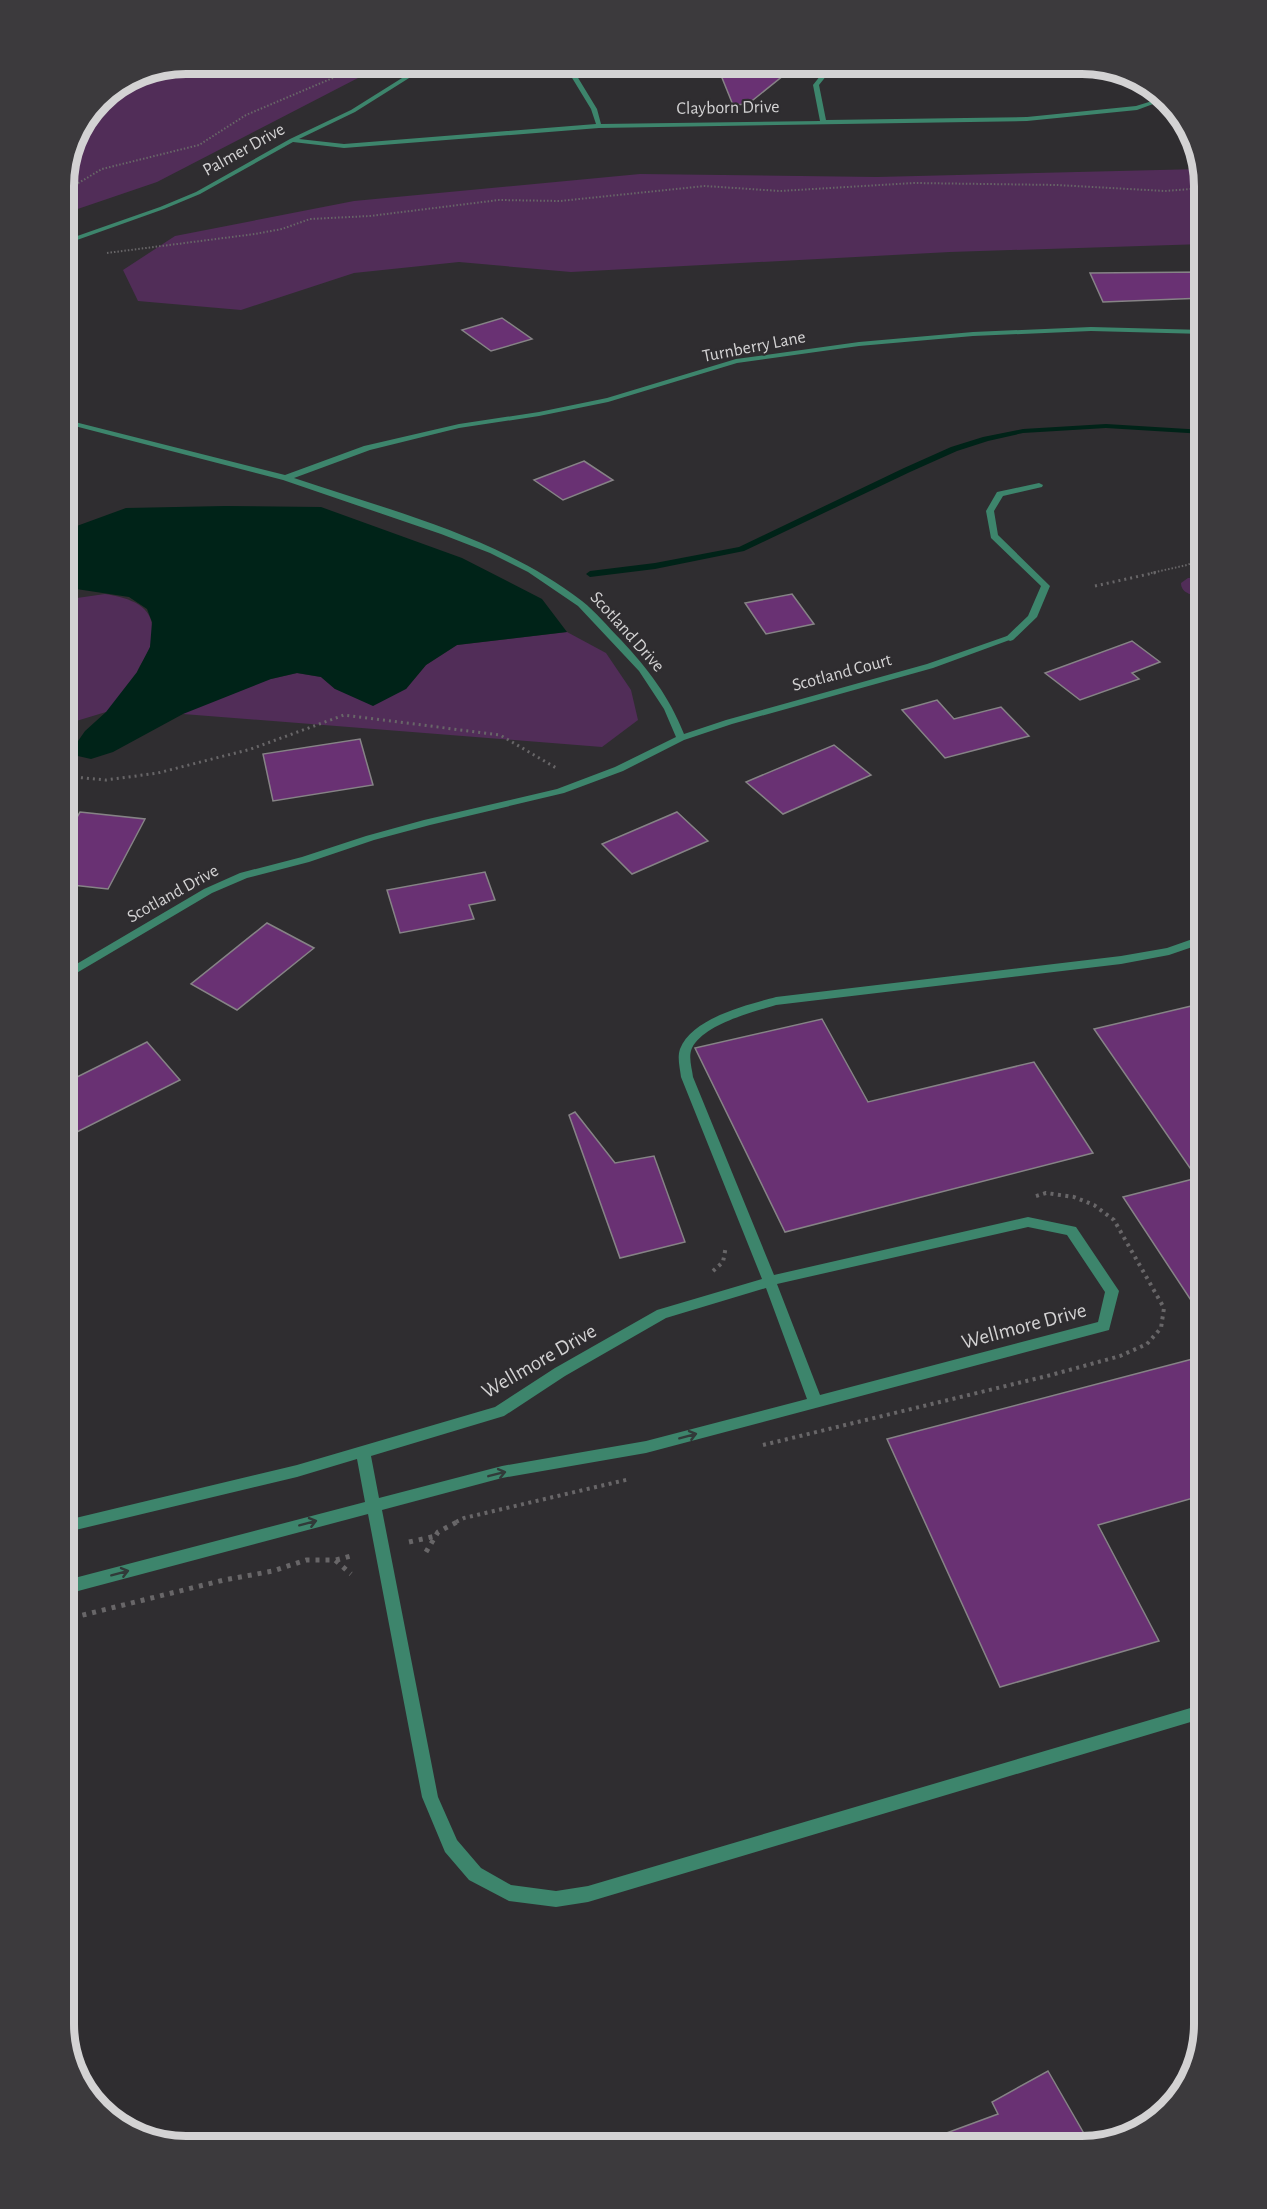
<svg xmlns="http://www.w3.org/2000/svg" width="1267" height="2209" viewBox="0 0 1267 2209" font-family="'Alegreya Sans',sans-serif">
<rect width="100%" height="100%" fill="#2f2d30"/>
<!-- green -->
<g fill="#512d58">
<polygon points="186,63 387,63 157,182 63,214 63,178 72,138 99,99 139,72"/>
<polygon points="1200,169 1204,186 1204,244 950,252 571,272 459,262 354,273 241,310 138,301 123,270 175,236 354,201 640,174 877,177"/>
<path d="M1204,577v19c-10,0 -23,-2 -23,-13l7,-5z"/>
<path d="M105,594c31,5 56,15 45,53 -3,9 -10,17 -13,25l134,7 26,-6 24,4 14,12h71l20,-24 31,-20 110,-13 39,21 25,37 7,30 -36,27 -419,-33 -77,-2 -43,13v-125z"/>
</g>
<!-- water -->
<polygon fill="#002318" points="225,506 321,507 462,558 542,599 567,632 457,645 426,665 406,689 373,706 335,689 321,677 297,673 271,679 183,714 113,752 91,759 69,754 85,731 106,712 137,672 150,647 152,622 147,609 129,597 63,587 63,535 74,527 126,508"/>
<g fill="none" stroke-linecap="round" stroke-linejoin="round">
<!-- stream -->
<polygon fill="#002318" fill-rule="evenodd" points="1106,424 1204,430 1204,434 1106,428 1023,433 988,441 957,451 910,472 744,551 655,569 590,577 586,574 590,571 655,563 739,547 904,468 951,447 983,437 1023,429"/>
</g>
<!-- building -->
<g fill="#693173" stroke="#868386" stroke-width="1.5">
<polygon points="716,63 799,63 748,104 733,105"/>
<polygon points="1204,272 1204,298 1103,302 1090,273"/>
<polygon points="502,318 532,339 491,351 462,330"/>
<polygon points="584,461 613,480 563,500 534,480"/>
<polygon points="792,594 814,624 766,634 745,603"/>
<polygon points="1132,641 1160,662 1132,673 1139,679 1080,700 1045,673"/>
<polygon points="937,700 954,719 1001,707 1029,736 945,758 902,710"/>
<polygon points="360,739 373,785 273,801 263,754"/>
<polygon points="834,745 871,775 783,814 746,782"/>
<polygon points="80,812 145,819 108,889 63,884 63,841"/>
<polygon points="677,812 708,841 632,874 602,844"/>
<polygon points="485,872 495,900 469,905 474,919 400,933 387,890"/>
<polygon points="267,923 314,948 237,1010 191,984"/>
<polygon points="1204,1003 1204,1320 1123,1197 1197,1178 1094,1029"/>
<polygon points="822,1019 868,1102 1034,1062 1093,1153 785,1232 695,1048"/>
<polygon points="147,1042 180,1080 63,1139 63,1084"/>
<polygon points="575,1112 615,1163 654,1156 685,1242 620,1258 569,1115"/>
<polygon points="1204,1356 1204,1495 1098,1525 1159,1641 1000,1687 887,1439"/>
<polygon points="1048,2071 1090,2144 1082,2146 922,2146 922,2142 998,2114 992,2102"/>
</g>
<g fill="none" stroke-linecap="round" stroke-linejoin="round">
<!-- path-far3 -->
<g stroke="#686668" stroke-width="2" stroke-dasharray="1.5 2" stroke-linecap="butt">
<polyline points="63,192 102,169 199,145 246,115 368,63"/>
<polyline points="107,253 255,234 282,229 310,219 370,216 499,200 560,201 705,186 780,191 914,183 1057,185 1165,191 1204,188"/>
<polyline points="1151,573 1187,565 1204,558"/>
</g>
<!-- path-far2 -->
<g stroke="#686668" stroke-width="3" stroke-dasharray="2 4" stroke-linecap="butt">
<polyline points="1095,586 1158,572"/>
<polyline points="63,776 106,780 158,773 251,749 344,715 500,735 558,769"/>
</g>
<!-- path-far1 -->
<g stroke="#686668" stroke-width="4" stroke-dasharray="3 4.5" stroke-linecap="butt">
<polyline points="713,1271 723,1262 726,1246"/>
<polyline points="763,1445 1051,1375 1120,1356 1147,1344 1161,1328 1164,1308 1114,1220 1094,1205 1074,1197 1046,1193 1033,1197"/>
<polyline points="456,1522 464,1518 630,1479"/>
</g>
<!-- path -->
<g stroke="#686668" stroke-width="5" stroke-dasharray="4 6" stroke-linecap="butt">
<polyline points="409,1542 436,1536"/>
<polyline points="426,1552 438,1532 459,1521"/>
<polyline points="336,1560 355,1555"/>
<polyline points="63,1620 224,1580 273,1571 306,1560 335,1560 351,1574"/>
</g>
<!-- lane -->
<polygon fill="#3d856c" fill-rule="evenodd" points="1039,483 1043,485 1042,487 1003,496 994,511 998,535 1050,586 1037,617 1013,640 1010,641 1005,638 1028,616 1041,586 991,538 986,511 997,492"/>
<!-- street -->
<g fill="#3d856c" fill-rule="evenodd">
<path d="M426,63h7l-78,49 -56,27 45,5 252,-20 -5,-15 -28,-46h6l28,46 4,15 219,-3 -7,-36c9,-11 15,-22 31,-22l-13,7 -12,15 7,35 201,-3 109,-11 26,-8 2,2 -27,10 -110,11 -428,7 -255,20 -51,-6 -93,52 -36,15 -101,36v-4l97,-34 36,-15 94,-53 61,-29z"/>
<path d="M1091,327l113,3v4l-113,-3 -118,5 -114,10 -122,17 -129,39 -69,14 -80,12 -89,22 -76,28c98,33 205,59 288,123 14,11 26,26 39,39 27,29 48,56 63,94l42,-14 201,-56 80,-28h6l2,2 -82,30 -201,56 -48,16 -61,31 -59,22 -134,32 -56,15 -65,22 -62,16 -35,15 -149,88v-9l141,-83 36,-16 62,-16 64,-21 58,-16 133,-31 58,-22 61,-30 -12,-28 -25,-38 -61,-65 -50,-34 -38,-19 -49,-19 -158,-54 -220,-57v-4l222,56 79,-29 95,-22 80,-12 68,-14 129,-39 123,-17 114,-10z"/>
<path d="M1204,935v8l-35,12 -48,9 -345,41c-23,7 -72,19 -84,43 -4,9 0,20 1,29l81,198 254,-58 48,10 43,64 -10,39 -463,123 -144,25 -120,32 56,287 19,43 24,28 30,17 45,6 32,-5 616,-182v14l-616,184 -32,5 -47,-6 -40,-21 -24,-28 -23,-55 -54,-283 -305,81v-14l302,-79 -8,-43 -60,18 -234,56v-12l234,-56 198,-58 60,-39 102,-58 105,-31 -81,-202c-1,-9 -4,-19 -1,-28 12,-31 67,-44 96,-52l345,-41 46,-8zM1028,1227l39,8 38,57 -7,30 -278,73 -43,-111zM766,1288l41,111 -161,42 -144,25 -123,32 -8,-42 133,-40 61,-40 101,-58z"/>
</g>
</g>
<!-- one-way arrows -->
<defs><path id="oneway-shaft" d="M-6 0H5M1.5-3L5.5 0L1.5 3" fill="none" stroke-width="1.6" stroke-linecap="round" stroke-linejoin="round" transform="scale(1.5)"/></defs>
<g stroke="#313a39">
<use href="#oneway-shaft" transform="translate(688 1436) rotate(-15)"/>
<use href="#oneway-shaft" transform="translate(497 1474) rotate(-14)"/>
<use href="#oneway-shaft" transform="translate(308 1523) rotate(-15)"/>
<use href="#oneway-shaft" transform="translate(120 1573) rotate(-15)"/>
</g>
<g text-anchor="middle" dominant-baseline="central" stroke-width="4.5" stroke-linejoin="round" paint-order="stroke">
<!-- far-street labels -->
<g font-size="18" fill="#d3d2d3" stroke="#2f2d30">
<text transform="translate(728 108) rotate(-1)">Clayborn Drive</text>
<text transform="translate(244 150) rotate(-29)">Palmer Drive</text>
<text transform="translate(754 347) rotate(-11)">Turnberry Lane</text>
<text transform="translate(627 632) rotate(48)">Scotland Drive</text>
<text transform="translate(842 673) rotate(-15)">Scotland Court</text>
<text transform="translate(173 894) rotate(-29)">Scotland Drive</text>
</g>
<!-- street labels -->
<g font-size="21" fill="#d3d2d3" stroke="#2f2d30">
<text transform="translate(1024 1326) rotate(-15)">Wellmore Drive</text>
<text transform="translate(539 1361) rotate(-30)">Wellmore Drive</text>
</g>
</g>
<!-- crop -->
<path d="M0 0H1267V2209H0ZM186 74H1082A112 112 0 0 1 1194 186V2024A112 112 0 0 1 1082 2136H186A112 112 0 0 1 74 2024V186A112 112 0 0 1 186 74Z" fill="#3c3a3d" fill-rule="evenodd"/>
<path fill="none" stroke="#d3d2d3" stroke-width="8" d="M186 74H1082A112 112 0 0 1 1194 186V2024A112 112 0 0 1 1082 2136H186A112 112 0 0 1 74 2024V186A112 112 0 0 1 186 74Z"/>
</svg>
